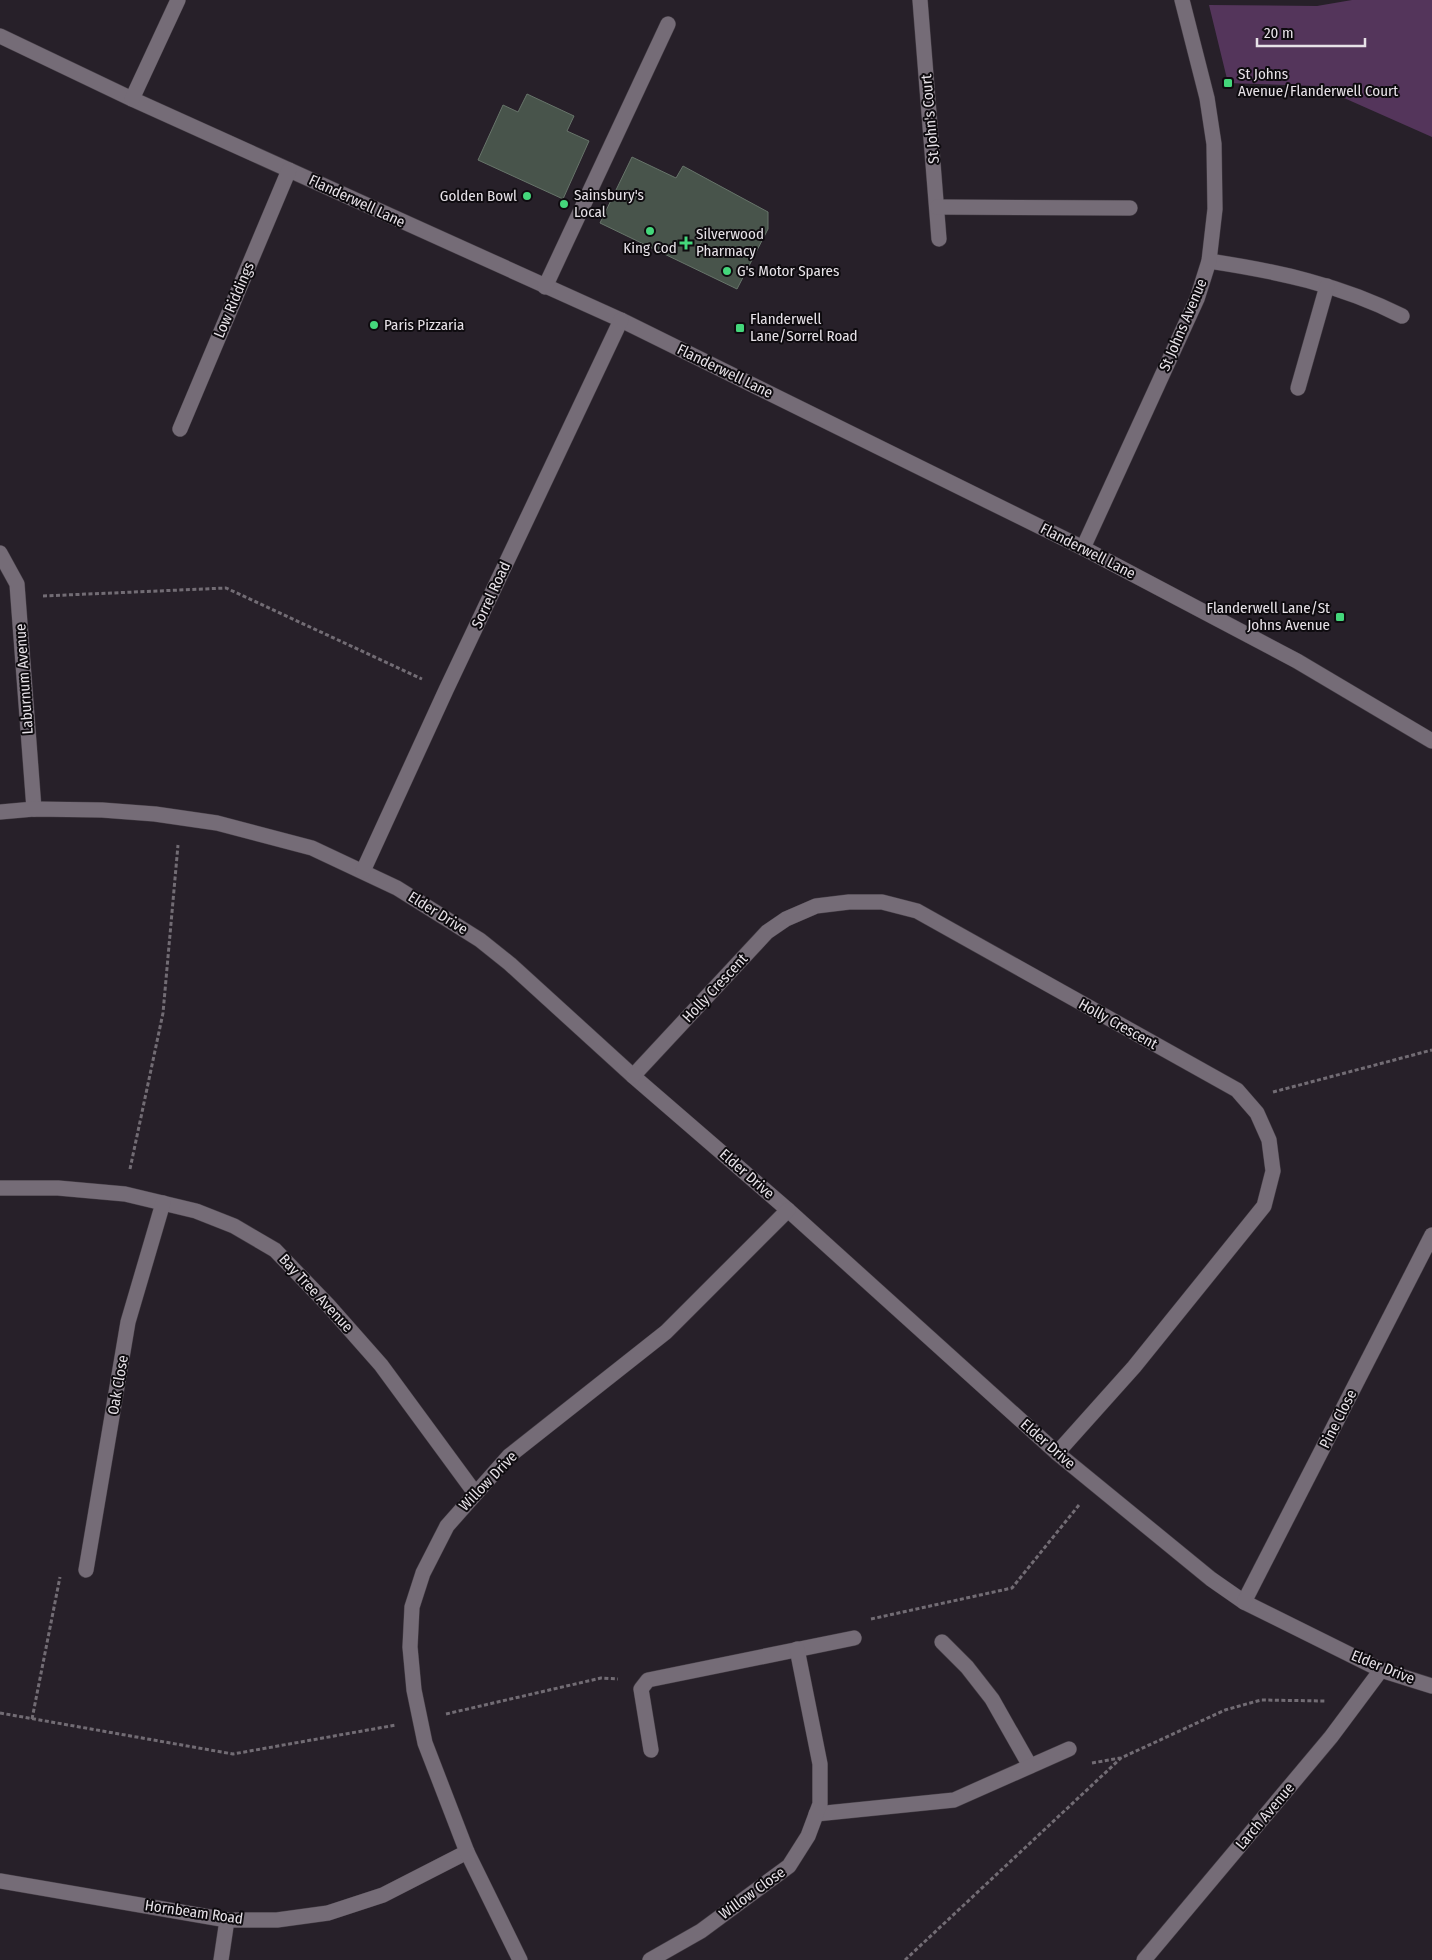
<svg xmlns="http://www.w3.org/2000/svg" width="1432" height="1960" viewBox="0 0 1432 1960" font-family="'Fira Sans Condensed',sans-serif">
<rect width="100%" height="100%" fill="#272029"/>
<!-- green -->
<polygon fill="#54355b" points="1352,0 1432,0 1432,137 1317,86 1228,83 1209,5 1317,6"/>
<!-- building -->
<g fill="#48544b" stroke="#67746a">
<polygon points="527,94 574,116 567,131 589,141 563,199 478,160 503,105 518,112"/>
<polygon points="632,157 676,178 683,166 768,212 768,229 737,289 600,223"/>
</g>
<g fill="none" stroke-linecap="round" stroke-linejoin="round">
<defs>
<g id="minor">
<polyline points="920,0 939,239"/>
<polyline points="0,36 132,99 621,320 1083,548 1297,661 1432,741"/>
<polyline points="132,99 178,0"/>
<polyline points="937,207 1130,208"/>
<path d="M1209,261c67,10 132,24 193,55"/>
<polyline points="545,287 668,24"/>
<polyline points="1298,388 1327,286"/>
<polyline points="180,429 289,170"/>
<polyline points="1083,548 1197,299 1209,261 1215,209 1214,144 1207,98 1182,0"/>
<polyline points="0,553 17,584 34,809"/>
<polyline points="0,812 34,809 102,810 155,814 217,823 312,848 397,888 480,940 510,964 633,1076 788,1210 1057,1453 1211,1579 1244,1602 1381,1670 1432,1686"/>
<polyline points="363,871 446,690 621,320"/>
<polyline points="633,1076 767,932 786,919 816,906 849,902 882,902 917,911 1237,1090 1257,1113 1269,1140 1273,1171 1264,1206 1134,1367 1057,1453"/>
<polyline points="0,1188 58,1188 125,1194 196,1211 234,1226 275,1250 328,1305 381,1365 475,1493"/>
<polyline points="86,1570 128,1322 163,1203"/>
<polyline points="1244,1602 1432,1235"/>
<polyline points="942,1642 967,1667 992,1699 1030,1766"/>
<polyline points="651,1750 641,1689 648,1680 854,1638"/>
<polyline points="816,1814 954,1800 1069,1749"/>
<polyline points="0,1881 227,1920 277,1920 328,1913 383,1895 467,1852"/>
<polyline points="221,1960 227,1920"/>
<polyline points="520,1960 467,1852 425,1743 414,1690 410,1647 412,1607 423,1573 447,1526 509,1456 666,1332 788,1210"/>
<polyline points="650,1960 701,1931 789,1866 808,1836 820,1804 820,1764 797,1649"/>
<polyline points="1144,1960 1331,1737 1381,1670"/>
</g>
</defs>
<!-- minor casing -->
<use href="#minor" stroke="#443d45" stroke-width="16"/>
<!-- path -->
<g stroke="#726c74" stroke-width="3" stroke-dasharray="4 2.5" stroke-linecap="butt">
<polyline points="43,596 226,588 422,679"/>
<polyline points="1273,1092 1432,1050"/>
<polyline points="130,1169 163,1013 178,845"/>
<polyline points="871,1619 1012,1588 1079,1505"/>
<polyline points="0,1713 233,1754 396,1725"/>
<polyline points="446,1714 601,1678 618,1679"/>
<polyline points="32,1719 60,1577"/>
<polyline points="1092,1763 1120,1758"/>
<polyline points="905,1960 1121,1758 1225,1710 1261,1700 1325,1701"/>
</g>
<!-- minor -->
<use href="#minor" stroke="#756c77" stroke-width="15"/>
</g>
<!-- markers -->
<g fill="#44d77b" stroke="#0e0b0f" stroke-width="2">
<rect x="1223" y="78" width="10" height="10" rx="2.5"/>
<circle cx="527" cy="196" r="5"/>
<circle cx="564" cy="204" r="5"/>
<circle cx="650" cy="231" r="5"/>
<path d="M683.5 235.5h5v5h5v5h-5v5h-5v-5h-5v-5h5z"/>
<circle cx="727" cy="271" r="5"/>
<circle cx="374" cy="325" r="5"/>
<rect x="735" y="323" width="10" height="10" rx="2.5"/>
<rect x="1335" y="612" width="10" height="10" rx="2.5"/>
</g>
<g text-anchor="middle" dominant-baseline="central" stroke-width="4" stroke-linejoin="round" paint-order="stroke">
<!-- poi labels -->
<g font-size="15" fill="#e7e2e8" stroke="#0e0b0f" text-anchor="start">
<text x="1238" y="74">St Johns<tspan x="1238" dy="17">Avenue/Flanderwell Court</tspan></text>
<text x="574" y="195">Sainsbury's<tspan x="574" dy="17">Local</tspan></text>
<text x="517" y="196" text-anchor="end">Golden Bowl</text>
<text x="696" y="234">Silverwood<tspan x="696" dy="17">Pharmacy</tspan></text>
<text x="650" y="248" text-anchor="middle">King Cod</text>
<text x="737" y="271">G's Motor Spares</text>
<text x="750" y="319">Flanderwell<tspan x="750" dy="17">Lane/Sorrel Road</tspan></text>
<text x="384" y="325">Paris Pizzaria</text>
<text x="1330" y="608" text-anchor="end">Flanderwell Lane/St<tspan x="1330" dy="17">Johns Avenue</tspan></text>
</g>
<!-- street labels -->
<g font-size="15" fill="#e7e2e8" stroke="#0e0b0f">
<text transform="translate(930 119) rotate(-95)">St John's Court</text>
<text transform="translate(357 201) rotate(25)">Flanderwell Lane</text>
<text transform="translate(234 300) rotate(-67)">Low Riddings</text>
<text transform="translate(1183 325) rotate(-67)">St Johns Avenue</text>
<text transform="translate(725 371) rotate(26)">Flanderwell Lane</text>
<text transform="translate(1088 551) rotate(27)">Flanderwell Lane</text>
<text transform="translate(491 595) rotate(-65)">Sorrel Road</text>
<text transform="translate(24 679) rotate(-94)">Laburnum Avenue</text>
<text transform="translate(438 913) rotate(32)">Elder Drive</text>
<text transform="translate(715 988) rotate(-47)">Holly Crescent</text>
<text transform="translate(1118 1024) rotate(29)">Holly Crescent</text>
<text transform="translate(747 1174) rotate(41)">Elder Drive</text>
<text transform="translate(316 1293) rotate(47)">Bay Tree Avenue</text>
<text transform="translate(118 1385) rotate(-80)">Oak Close</text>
<text transform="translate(1338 1419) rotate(-63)">Pine Close</text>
<text transform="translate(1048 1444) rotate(41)">Elder Drive</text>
<text transform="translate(488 1481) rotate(-46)">Willow Drive</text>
<text transform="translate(1383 1667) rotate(22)">Elder Drive</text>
<text transform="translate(1265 1816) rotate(-50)">Larch Avenue</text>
<text transform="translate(752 1893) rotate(-36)">Willow Close</text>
<text transform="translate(194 1912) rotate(8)">Hornbeam Road</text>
</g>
</g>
<!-- scale -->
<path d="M1257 38v8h108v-8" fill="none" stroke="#e7e2e8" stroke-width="2.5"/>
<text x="1264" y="38" font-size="15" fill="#e7e2e8" stroke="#0e0b0f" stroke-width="4" paint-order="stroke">20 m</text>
</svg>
